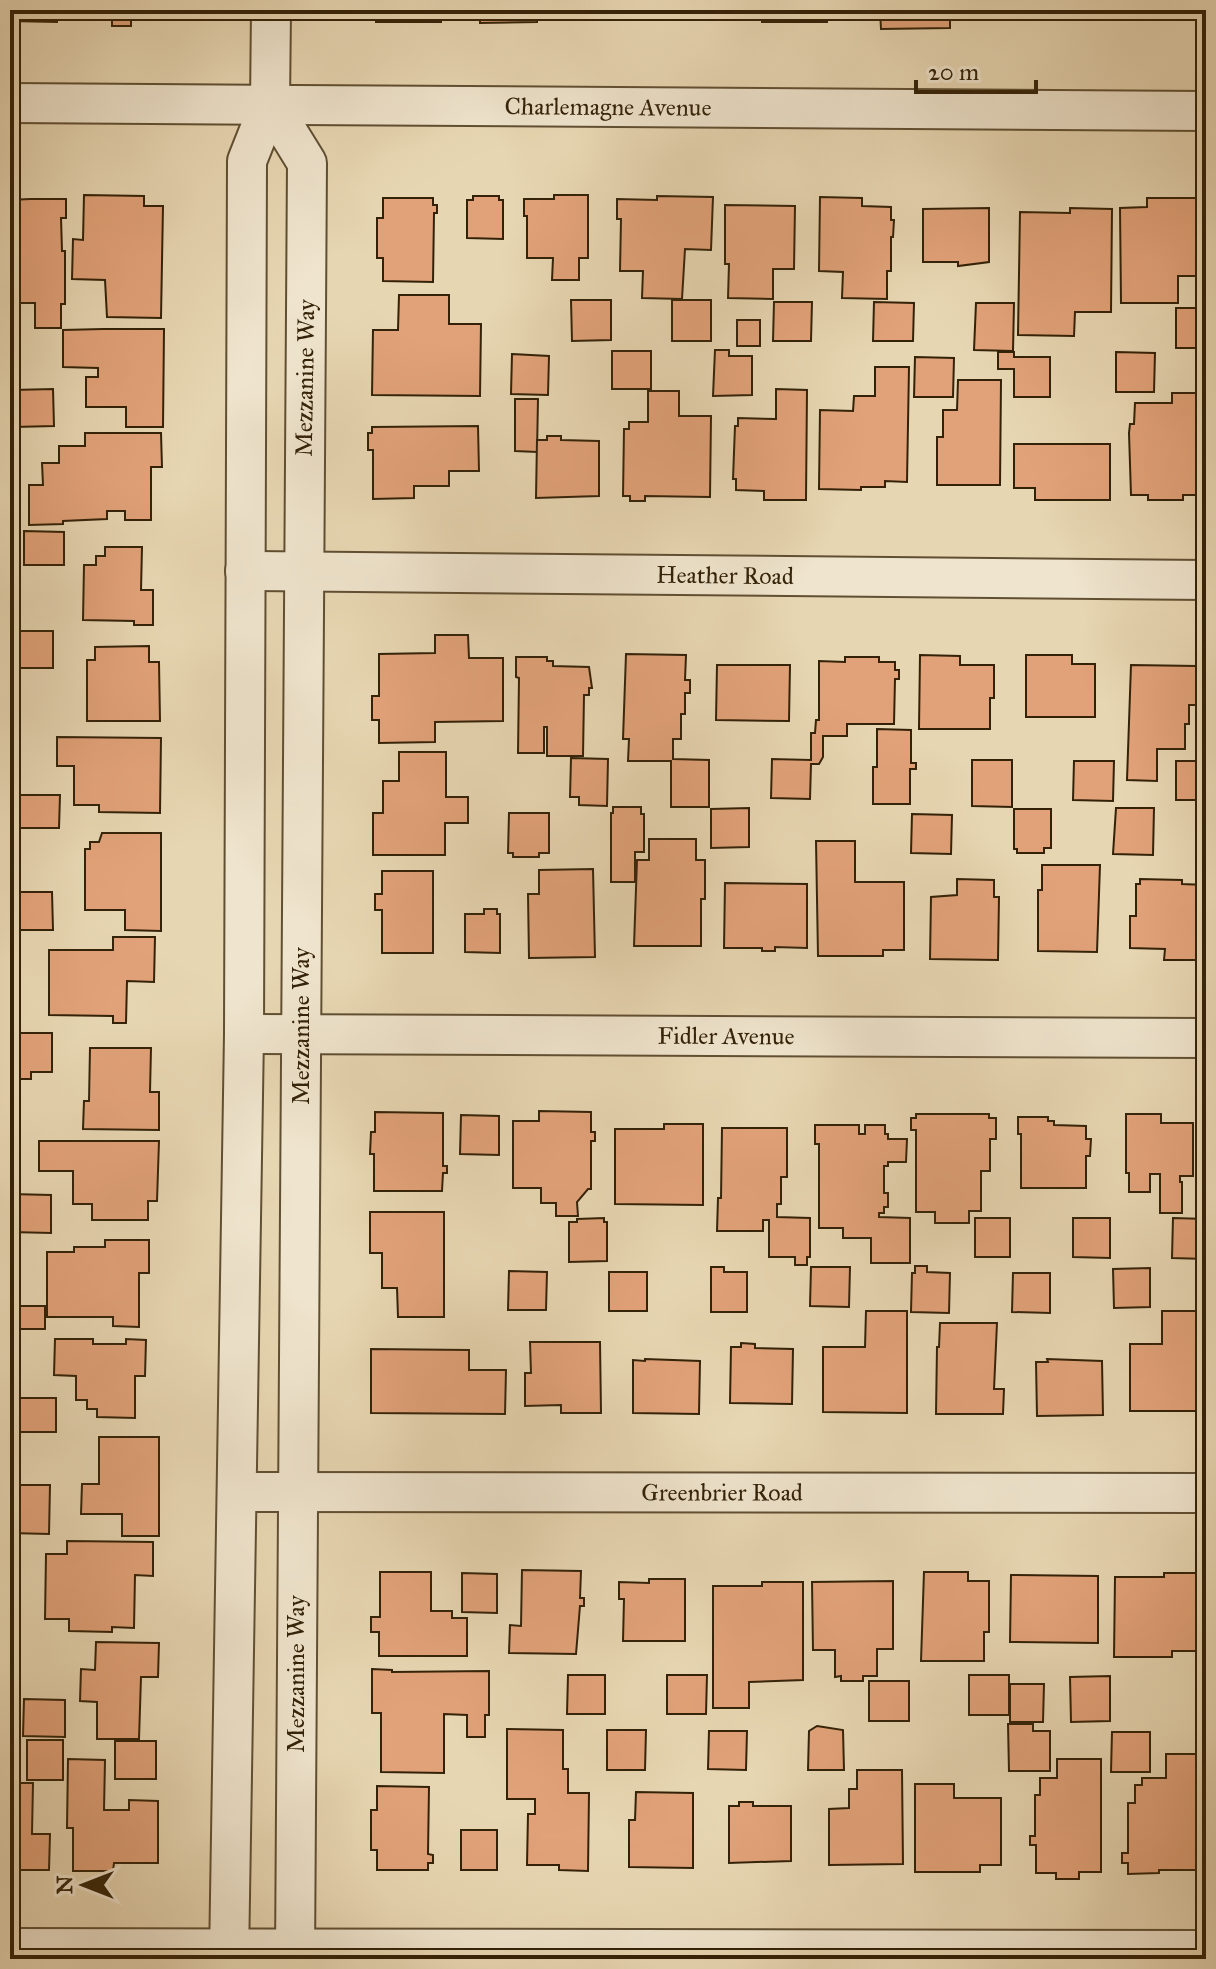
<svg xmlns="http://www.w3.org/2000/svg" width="1216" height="1969" viewBox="0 0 1216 1969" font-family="'IM FELL Great Primer',serif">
<rect width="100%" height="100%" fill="#e7d6b2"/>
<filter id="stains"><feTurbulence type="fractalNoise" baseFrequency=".0025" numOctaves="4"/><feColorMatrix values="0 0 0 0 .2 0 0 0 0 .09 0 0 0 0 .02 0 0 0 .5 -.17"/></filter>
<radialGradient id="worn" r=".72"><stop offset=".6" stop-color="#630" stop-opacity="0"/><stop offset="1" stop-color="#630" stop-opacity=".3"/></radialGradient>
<!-- building -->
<g fill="#e2a279" stroke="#332208" stroke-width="2">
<polygon points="10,10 57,10 57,22 10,21"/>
<polygon points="79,10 175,10 175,16 163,16 163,19 131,19 131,26 112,26 112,20 79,20"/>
<rect x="376" y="10" width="65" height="12"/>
<polygon points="480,10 537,10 537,22 480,23"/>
<rect x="559" y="10" width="51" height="2"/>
<polygon points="762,10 849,10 849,15 827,14 827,22 762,22"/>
<polygon points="880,10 950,10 950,28 881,29"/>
<polygon points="974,10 1048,10 1048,12 974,13"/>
<polygon points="1174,10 1206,10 1206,24 1196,24 1196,14 1174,14"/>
<polygon points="84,195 144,196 144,206 163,206 161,318 107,317 105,280 72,279 73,239 83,240"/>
<polygon points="554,195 588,195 588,258 579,258 579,280 552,280 553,258 527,258 527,216 524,216 524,199 554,199"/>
<polygon points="473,196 499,196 499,200 503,200 503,239 467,238 467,200 473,200"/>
<polygon points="657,196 713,197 711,250 685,249 682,299 642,298 643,271 620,271 621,219 617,219 617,199 657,200"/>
<polygon points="820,197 862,198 862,206 891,207 891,220 894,220 893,237 891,237 891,271 887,271 887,299 842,298 843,272 819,271"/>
<polygon points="383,198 433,198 433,205 437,205 437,213 434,213 433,282 383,281 383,258 377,258 377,218 383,218"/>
<polygon points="1147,198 1200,198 1200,276 1178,276 1178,303 1121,303 1120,208 1147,207"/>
<polygon points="30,199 66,199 66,218 61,218 62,251 65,251 65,304 61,304 61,328 35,328 35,303 10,303 10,200"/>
<polygon points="725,205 795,206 794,269 773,269 773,299 728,298 729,264 725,264"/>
<polygon points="989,208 989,262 958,266 958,262 923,262 923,209"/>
<polygon points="1070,208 1112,209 1111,312 1075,312 1074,336 1018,335 1020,212 1070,213"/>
<polygon points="399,295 449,295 449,324 481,324 480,396 372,395 373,330 398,330"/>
<polygon points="571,300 611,300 611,340 572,341"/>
<rect x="672" y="300" width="39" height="41"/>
<polygon points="774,302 812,302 811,341 773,341"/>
<polygon points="874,302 914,303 913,341 873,341"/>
<polygon points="976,303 1014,303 1013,351 974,350"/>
<rect x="1176" y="308" width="30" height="40"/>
<rect x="737" y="320" width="23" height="26"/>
<polygon points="103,329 164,329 163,427 126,427 126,407 86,407 86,377 98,377 98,368 63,367 63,330"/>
<polygon points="715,350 729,350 729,356 752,356 752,395 713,396"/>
<rect x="612" y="351" width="39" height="38"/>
<polygon points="998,352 1014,352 1014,357 1050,357 1050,397 1014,397 1014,369 998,369"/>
<polygon points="1116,352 1155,353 1154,392 1116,392"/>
<polygon points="512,354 549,356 548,395 511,394"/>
<polygon points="915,357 954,358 953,397 914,397"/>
<polygon points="875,367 909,367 907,482 885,481 885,487 861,487 861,490 819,489 820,410 853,411 854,396 875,396"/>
<polygon points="958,380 1001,380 1000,485 937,485 937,437 943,437 943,410 957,410"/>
<polygon points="53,389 54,426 14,427 13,390"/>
<polygon points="776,389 807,390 806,500 764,500 764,491 736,490 736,479 733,479 735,426 738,426 738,418 776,419"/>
<polygon points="648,391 679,391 679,416 711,416 710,497 645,496 645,501 630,501 630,496 623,496 624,429 629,429 629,422 648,422"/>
<polygon points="1172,393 1206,393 1206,495 1183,495 1183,500 1148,500 1148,495 1131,495 1129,433 1130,424 1134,424 1135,403 1172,403"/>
<polygon points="515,399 538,399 537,452 515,451"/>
<polygon points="478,426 479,471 449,471 449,486 414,486 414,498 373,499 373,450 368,450 368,433 372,433 372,427"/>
<polygon points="85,433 161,433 162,467 151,467 151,520 125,520 125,511 107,511 107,519 63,521 63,524 29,525 29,485 43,485 42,463 59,463 59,446 85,446"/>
<polygon points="547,436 561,436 561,440 599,441 599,496 536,498 537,440 547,440"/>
<polygon points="1014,444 1110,444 1110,500 1035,500 1035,488 1014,488"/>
<polygon points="24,531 64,532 64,565 24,565"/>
<polygon points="105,547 142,547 141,590 153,590 153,625 134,625 134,621 83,620 84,565 96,565 96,556 105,556"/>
<rect x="13" y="631" width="40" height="37"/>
<polygon points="435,635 468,635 469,658 503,658 503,721 435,722 435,742 379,743 379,720 372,720 372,696 379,696 379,654 435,653"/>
<polygon points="149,646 149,662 159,662 160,721 87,721 87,660 95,660 95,647"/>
<polygon points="626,654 686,655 685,680 690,680 690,693 685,693 685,714 681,714 681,739 673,739 673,759 709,760 709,807 671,807 671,761 628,761 629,739 623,739"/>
<polygon points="920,655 960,656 960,665 994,665 994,698 990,698 990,729 919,729"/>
<polygon points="1026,655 1072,655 1072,664 1095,664 1095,717 1026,717"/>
<polygon points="516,657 547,657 547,661 553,661 553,666 589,667 592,688 589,688 589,695 584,695 583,756 547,756 547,727 544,727 544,753 518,753 519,678 516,677"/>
<polygon points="845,657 879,657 879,662 895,662 895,670 899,670 899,679 895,679 894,724 847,724 847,736 823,736 823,757 819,764 811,764 810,799 771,798 772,759 811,760 811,733 815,733 816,720 819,720 819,661 845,662"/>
<polygon points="717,665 790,665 789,721 716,720"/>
<polygon points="1131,665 1196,666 1196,678 1200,678 1200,692 1196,692 1196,705 1189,705 1189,724 1185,724 1185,749 1157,749 1157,781 1127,780"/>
<polygon points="877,729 911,730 911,763 916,763 916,769 910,769 910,804 873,804 873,767 877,767"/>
<polygon points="57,737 161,738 160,813 99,812 99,805 74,805 74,766 57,766"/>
<polygon points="399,752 446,752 446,797 468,797 468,823 445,823 445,855 373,855 373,813 383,813 383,781 399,781"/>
<polygon points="571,758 608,759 607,806 579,805 579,797 570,797"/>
<polygon points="972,760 1012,760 1012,807 972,806"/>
<polygon points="1074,761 1114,761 1113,801 1073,800"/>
<rect x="1176" y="761" width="30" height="39"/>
<polygon points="18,795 60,795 59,828 18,828"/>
<polygon points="613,807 641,807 641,814 644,814 644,852 635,852 635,882 611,882 611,813 613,813"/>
<polygon points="749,808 749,847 711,848 711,809"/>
<polygon points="1116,808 1154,808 1153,855 1113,854"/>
<polygon points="1014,809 1051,809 1051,848 1044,848 1044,853 1017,853 1017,849 1014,849"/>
<polygon points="509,813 549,813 549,853 539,853 539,857 513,857 513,853 508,853"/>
<polygon points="912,814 952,815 951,854 911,853"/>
<polygon points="102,833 161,833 161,931 125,930 125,910 85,910 85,849 90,849 90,842 99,842"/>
<polygon points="649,839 696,839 696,860 705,860 705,899 701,899 701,946 634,946 637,860 649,860"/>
<polygon points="816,841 855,841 855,882 904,882 904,950 883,950 883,956 818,956"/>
<polygon points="1042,865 1100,865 1097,952 1038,951 1038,890 1042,890"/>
<polygon points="593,869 595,957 529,958 528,894 539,894 539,870"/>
<polygon points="382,871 433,871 433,953 382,953 382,910 375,910 375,894 382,894"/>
<polygon points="957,879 994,880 994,897 999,897 998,960 930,959 931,897 957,895"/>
<polygon points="1140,879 1182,880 1182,884 1206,885 1206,960 1164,960 1165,949 1130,948 1130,916 1136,916 1136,884 1140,884"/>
<polygon points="725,883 807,884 807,948 775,947 775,951 762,951 762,948 724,948"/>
<polygon points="11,892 52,892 53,930 11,930"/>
<polygon points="484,909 497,909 497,914 500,914 500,953 465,952 465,914 484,914"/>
<polygon points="113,937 155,937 154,982 127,981 126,1023 113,1023 113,1016 49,1015 49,950 113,950"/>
<polygon points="13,1033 52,1033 52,1072 31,1072 31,1079 13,1079"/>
<polygon points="90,1048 151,1048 150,1092 159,1092 159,1130 83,1129 84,1101 89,1101"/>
<polygon points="539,1111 591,1112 591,1132 595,1132 595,1141 591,1141 591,1189 588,1189 577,1202 578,1216 556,1216 556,1203 541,1203 541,1188 513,1188 513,1121 539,1121"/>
<polygon points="375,1112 443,1113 443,1166 447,1166 447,1173 443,1173 442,1191 374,1191 374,1154 370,1154 371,1132 375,1132"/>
<polygon points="916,1114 989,1114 989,1118 996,1118 996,1139 990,1139 990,1171 981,1171 981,1211 969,1211 969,1223 935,1223 935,1212 916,1212 916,1130 911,1130 911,1118 916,1118"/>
<polygon points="1126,1114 1161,1114 1161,1123 1193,1123 1193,1176 1180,1176 1180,1182 1182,1182 1182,1213 1160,1213 1160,1174 1150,1174 1150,1192 1129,1192 1129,1173 1126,1173"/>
<polygon points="461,1115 499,1116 499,1155 460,1154"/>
<polygon points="1018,1117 1048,1117 1048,1121 1054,1121 1054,1125 1086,1126 1086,1139 1091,1139 1090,1156 1086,1156 1086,1188 1021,1188 1021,1134 1018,1134"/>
<polygon points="664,1124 703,1124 703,1205 615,1204 615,1129 664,1129"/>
<polygon points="815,1125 859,1125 859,1134 865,1134 865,1125 885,1125 885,1134 888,1134 888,1139 907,1139 906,1162 888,1162 888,1166 884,1166 884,1193 888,1193 888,1207 884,1207 884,1213 879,1213 879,1217 910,1218 910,1263 871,1263 871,1238 843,1238 843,1228 819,1228 819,1144 815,1144"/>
<polygon points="722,1128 787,1128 787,1177 781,1177 781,1204 777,1204 777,1217 810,1218 810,1257 807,1257 807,1265 795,1265 795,1257 769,1257 769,1220 763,1220 763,1231 717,1231 718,1198 721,1198"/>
<polygon points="39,1141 159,1141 157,1201 148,1201 148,1220 92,1220 92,1204 73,1204 73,1171 39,1171"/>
<polygon points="10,1194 51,1195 51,1233 10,1232"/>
<polygon points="370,1212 444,1212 444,1317 398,1317 397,1288 382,1288 382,1253 370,1253"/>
<polygon points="604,1218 604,1222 607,1222 607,1261 569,1262 569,1222 577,1222 577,1219"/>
<rect x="975" y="1218" width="35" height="39"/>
<polygon points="1073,1218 1110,1218 1110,1258 1073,1257"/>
<polygon points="1173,1218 1206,1219 1206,1259 1172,1258"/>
<polygon points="105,1240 149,1240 149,1273 139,1273 139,1327 113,1326 113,1317 47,1317 47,1252 74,1252 74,1247 105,1247"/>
<polygon points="915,1266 927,1266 927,1272 950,1273 949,1313 911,1312 912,1273 915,1273"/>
<polygon points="711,1267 724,1267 724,1272 747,1272 747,1312 711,1312"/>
<polygon points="811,1267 850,1267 849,1307 810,1306"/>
<polygon points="1150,1268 1150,1307 1114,1308 1113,1269"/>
<polygon points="509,1271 547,1272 546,1310 508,1310"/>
<rect x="609" y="1272" width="38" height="39"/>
<polygon points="1013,1273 1050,1273 1050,1313 1012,1312"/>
<rect x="18" y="1306" width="27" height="23"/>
<polygon points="866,1311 907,1311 907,1413 823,1412 823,1347 865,1347"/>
<polygon points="1162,1311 1206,1311 1206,1411 1130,1411 1130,1344 1162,1344"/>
<polygon points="940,1323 997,1323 994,1389 1004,1389 1003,1414 936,1414 937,1347 939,1347"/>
<polygon points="55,1339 93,1339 93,1344 126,1344 126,1339 146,1340 145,1376 135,1376 135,1418 97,1417 97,1409 87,1409 87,1400 76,1400 76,1376 54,1375"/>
<polygon points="530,1342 600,1342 601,1413 561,1413 561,1405 525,1406 525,1373 531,1373"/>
<polygon points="741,1343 755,1344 755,1348 793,1349 792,1404 730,1403 731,1347 741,1347"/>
<polygon points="371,1349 469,1350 469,1370 506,1370 505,1414 371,1413"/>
<polygon points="645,1359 700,1361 699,1414 633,1413 633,1360 645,1361"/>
<polygon points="1047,1359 1102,1361 1103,1415 1037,1416 1036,1362 1048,1362"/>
<rect x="15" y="1398" width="41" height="34"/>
<polygon points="99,1437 159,1437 159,1536 122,1536 122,1514 81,1514 82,1484 99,1484"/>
<polygon points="10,1485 50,1485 49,1534 10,1533"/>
<polygon points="67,1541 153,1542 153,1576 135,1575 134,1628 112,1627 112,1632 69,1631 69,1619 45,1619 46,1554 67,1554"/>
<polygon points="522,1570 581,1571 580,1598 584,1598 584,1606 580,1606 576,1654 509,1653 510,1625 521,1626"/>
<polygon points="380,1572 431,1572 431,1611 452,1611 452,1618 467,1618 467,1656 379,1656 379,1632 371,1632 371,1617 380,1617"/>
<polygon points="924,1572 968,1572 968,1581 989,1581 989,1632 984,1632 984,1661 921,1661"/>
<polygon points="462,1573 497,1574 497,1613 462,1612"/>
<polygon points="1164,1573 1206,1573 1206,1651 1172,1651 1172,1657 1114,1657 1115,1577 1164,1577"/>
<polygon points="1011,1575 1098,1576 1098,1643 1010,1642"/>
<polygon points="649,1579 685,1579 685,1641 623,1641 624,1599 619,1599 619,1582 649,1583"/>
<polygon points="893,1581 893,1649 877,1649 877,1676 863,1676 863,1681 841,1681 841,1676 835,1677 835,1650 813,1650 812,1582"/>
<polygon points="762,1582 803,1582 803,1680 749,1682 749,1708 713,1708 713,1586 762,1586"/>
<polygon points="96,1642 159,1643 158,1677 141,1677 139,1739 97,1739 97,1702 80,1701 81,1669 95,1670"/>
<polygon points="372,1669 392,1670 392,1672 489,1671 489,1715 485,1715 485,1737 467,1737 467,1715 444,1714 444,1773 381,1772 381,1713 372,1713"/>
<polygon points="568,1675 605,1675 605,1714 567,1714"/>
<polygon points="667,1675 707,1675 706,1714 667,1714"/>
<rect x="969" y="1675" width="40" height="40"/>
<polygon points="1110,1676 1110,1721 1071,1722 1070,1677"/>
<rect x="869" y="1681" width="40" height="40"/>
<polygon points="1010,1684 1044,1684 1043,1722 1010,1722"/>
<polygon points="24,1699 65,1700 65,1737 23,1736"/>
<polygon points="1008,1724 1033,1724 1033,1731 1050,1731 1050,1771 1009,1771"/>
<polygon points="817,1726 843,1730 844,1770 808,1770 809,1731"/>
<polygon points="507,1729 563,1730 563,1769 568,1769 568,1793 589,1793 588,1871 559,1870 559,1865 527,1865 528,1814 535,1814 535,1799 507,1799"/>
<polygon points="607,1730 646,1730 645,1770 607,1770"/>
<polygon points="709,1731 747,1731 746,1770 708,1769"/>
<polygon points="1112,1732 1150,1732 1150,1772 1111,1772"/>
<rect x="27" y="1740" width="36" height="40"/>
<rect x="115" y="1741" width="41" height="38"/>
<polygon points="1166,1754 1206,1754 1204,1870 1159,1870 1159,1873 1128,1874 1128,1863 1122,1863 1122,1853 1128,1853 1128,1803 1135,1803 1135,1785 1142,1785 1142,1778 1166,1778"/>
<polygon points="68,1759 105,1760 104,1810 129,1810 129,1800 158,1801 158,1863 114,1863 113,1871 73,1871 73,1828 67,1828"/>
<polygon points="1057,1759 1101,1759 1101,1872 1079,1872 1079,1879 1056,1879 1056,1873 1036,1873 1036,1845 1030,1845 1030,1836 1035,1836 1035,1795 1040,1795 1040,1778 1057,1778"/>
<polygon points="857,1770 902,1770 903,1864 829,1865 829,1809 849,1808 849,1789 857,1789"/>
<polygon points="10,1783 33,1783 32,1834 50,1834 49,1870 10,1870"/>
<polygon points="915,1784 954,1784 954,1798 1001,1798 1001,1865 980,1865 980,1872 915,1872"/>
<polygon points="377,1786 429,1787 428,1854 433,1855 433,1863 428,1863 428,1870 377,1870 377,1850 371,1850 371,1810 377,1810"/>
<polygon points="636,1792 693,1793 693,1868 629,1867 629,1820 635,1820"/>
<polygon points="739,1802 753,1802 753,1806 791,1806 791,1861 729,1863 729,1806 739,1806"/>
<rect x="461" y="1830" width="36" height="40"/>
</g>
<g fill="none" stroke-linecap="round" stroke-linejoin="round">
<defs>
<g id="minor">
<path id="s1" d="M10,103l1196,8"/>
<polyline points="270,103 307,163 295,1959"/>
<path id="s2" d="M245,571l961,9"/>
<path id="s3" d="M244,1034l962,4"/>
<path id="s4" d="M238,1492l968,1"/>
<polyline points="10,1948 1206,1950"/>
<polyline points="229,1959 244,1034 247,161 270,103 271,10"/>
</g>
</defs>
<!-- minor casing -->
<use href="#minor" stroke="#604f32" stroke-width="42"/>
<!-- minor -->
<use href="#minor" stroke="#efe4cd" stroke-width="38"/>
</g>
<g text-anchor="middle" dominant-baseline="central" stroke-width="6" stroke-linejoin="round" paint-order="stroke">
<!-- street labels -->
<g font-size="24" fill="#332208" stroke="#efe4cd">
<text stroke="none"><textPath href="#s1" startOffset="598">Charlemagne Avenue</textPath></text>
<text transform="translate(305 378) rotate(-89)">Mezzanine Way</text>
<text stroke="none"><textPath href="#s2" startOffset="480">Heather Road</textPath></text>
<text transform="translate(301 1026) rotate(-90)">Mezzanine Way</text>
<text stroke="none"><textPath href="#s3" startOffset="482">Fidler Avenue</textPath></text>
<text stroke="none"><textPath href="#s4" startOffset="484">Greenbrier Road</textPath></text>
<text transform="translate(296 1674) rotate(-90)">Mezzanine Way</text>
</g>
</g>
<!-- margin -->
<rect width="1216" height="1969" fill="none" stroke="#e7d6b2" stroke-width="40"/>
<rect x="12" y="12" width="1192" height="1945" fill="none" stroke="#332208" stroke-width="4"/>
<rect x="20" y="20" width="1176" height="1929" fill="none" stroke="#332208" stroke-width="2"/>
<!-- north arrow -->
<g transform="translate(84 1885) rotate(270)" stroke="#efe4cd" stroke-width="6" paint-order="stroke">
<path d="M0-6L14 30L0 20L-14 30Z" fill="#332208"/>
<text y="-12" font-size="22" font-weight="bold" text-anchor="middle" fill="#332208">N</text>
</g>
<!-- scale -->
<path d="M916 80v12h120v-12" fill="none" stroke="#332208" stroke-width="4"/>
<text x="928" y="80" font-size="24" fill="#332208" stroke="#efe4cd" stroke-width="6" paint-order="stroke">20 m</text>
<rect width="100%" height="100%" filter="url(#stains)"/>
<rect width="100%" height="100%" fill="url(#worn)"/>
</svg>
